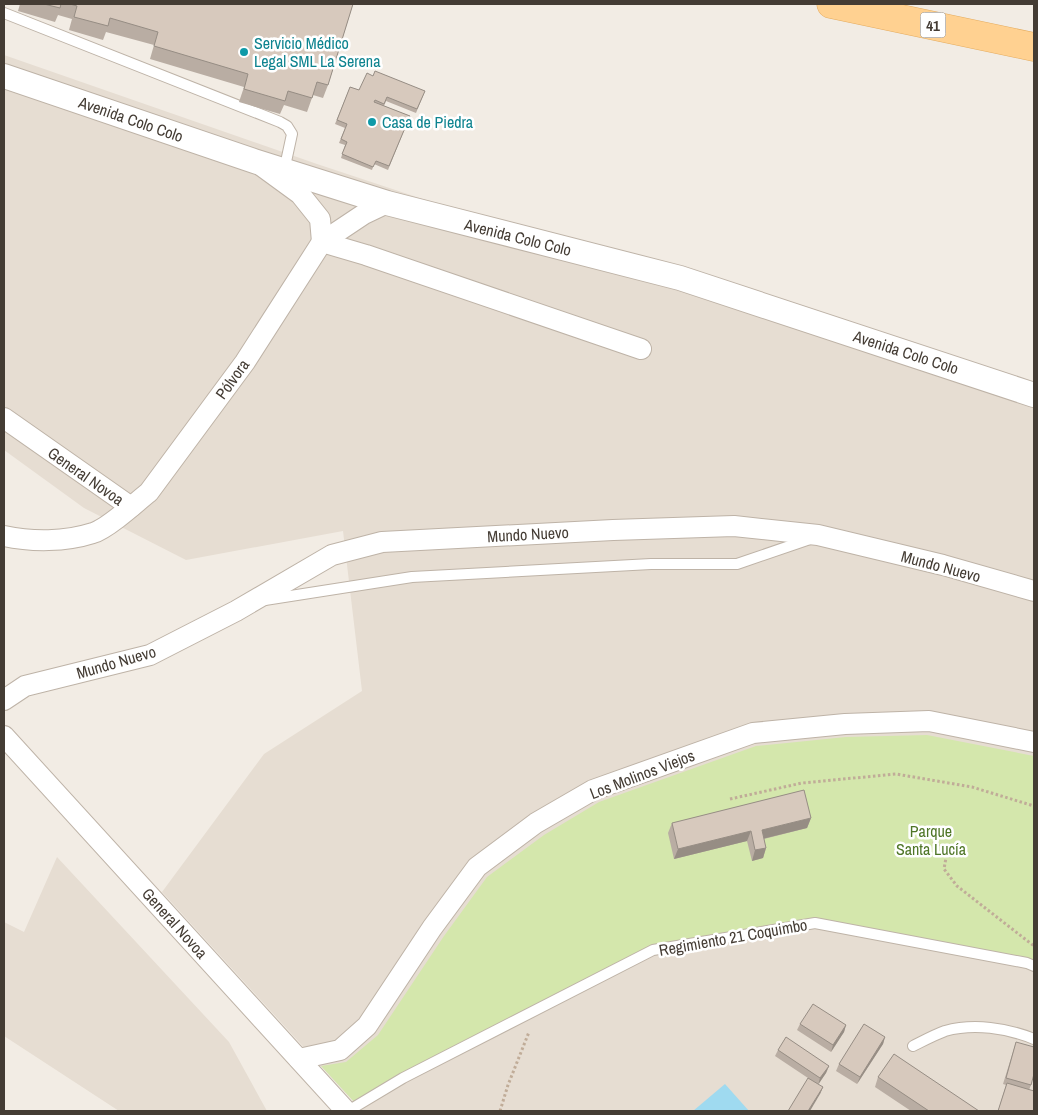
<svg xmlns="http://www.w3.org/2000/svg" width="1038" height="1115" viewBox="0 0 1038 1115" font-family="'Archivo Narrow',sans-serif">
<rect width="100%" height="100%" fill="#f2ece4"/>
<!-- residential -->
<g fill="#e6ddd2">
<polygon points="4,55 317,164 1034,402 1034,1111 362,1111 162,892 264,754 362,691 343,531 186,560 84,508 4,450"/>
<polygon points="57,857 229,1042 267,1111 119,1111 4,1036 4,922 24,932"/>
</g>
<!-- green -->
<polygon fill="#d4e7ac" points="927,735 1034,756 1034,966 815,923 653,950 357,1105 321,1066 346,1062 378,1035 444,936 487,877 544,835 599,802 756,746 846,737"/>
<!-- water -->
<polygon fill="#9fdaf0" points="725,1084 749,1111 693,1111"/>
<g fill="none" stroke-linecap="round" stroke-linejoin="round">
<defs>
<g id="service">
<polyline points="4,13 280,122 287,126 292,134 284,171"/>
<polyline points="265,600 412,577 651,564 737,564 810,539"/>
<path d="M913,1046c10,-5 21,-11 32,-15 29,-8 62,-3 89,8"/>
<polyline points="348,1111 403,1078 653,950 815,923 1027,963 1034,966"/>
</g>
<g id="minor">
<polyline points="263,167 300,194 320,219 322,242 366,255 641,349"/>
<polyline points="4,418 131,507"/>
<path d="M4,536c28,6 61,6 89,-3 14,-4 44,-31 56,-41l96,-130 77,-120 42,-28 23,-11"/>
<polyline points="4,700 25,686 150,655 236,611 332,555 382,542 613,530 734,526 818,535 943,565 1034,591"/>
<polyline points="4,736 346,1111"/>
<polyline points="299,1059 340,1050 367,1026 432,928 477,867 536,823 593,790 753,733 845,724 929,721 1034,742"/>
</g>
<polyline id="tertiary" points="4,76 254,161 387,203 680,278 1034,395"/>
<polyline id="primary" points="831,4 1034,47"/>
</defs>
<!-- service casing -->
<use href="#service" stroke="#beb3a7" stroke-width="12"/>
<!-- minor casing -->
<use href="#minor" stroke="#beb3a7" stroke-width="22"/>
<!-- tertiary casing -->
<use href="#tertiary" stroke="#beb3a7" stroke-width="26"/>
<!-- primary casing -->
<use href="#primary" stroke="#e4ac60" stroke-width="29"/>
<!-- path -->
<g stroke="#c0ac98" stroke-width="3" stroke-dasharray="2.5 2.5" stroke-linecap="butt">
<polyline points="730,799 802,783 896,774 972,787 1034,806"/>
<polyline points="933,842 947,852 944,869 957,886 1034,946"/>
<polyline points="500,1111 508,1085 529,1032"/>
</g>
<!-- service -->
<use href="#service" stroke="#fff" stroke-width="10"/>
<!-- minor -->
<use href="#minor" stroke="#fff" stroke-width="20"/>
<!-- tertiary -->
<use href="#tertiary" stroke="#fff" stroke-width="24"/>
<!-- primary -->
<use href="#primary" stroke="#ffd191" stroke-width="28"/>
</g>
<!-- wall -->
<g fill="#b9ada3">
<polygon points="20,4 353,4 328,85 323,98 313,95 307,112 284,105 280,114 239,102 244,87 150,59 154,45 106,32 103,40 69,30 72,19 58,15 55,22 18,11"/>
<polygon points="373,76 425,91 416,113 386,101 384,106 410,116 388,170 374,164 372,170 341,158 345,145 339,143 345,128 335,124 350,87 359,90"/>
<polygon points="811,818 807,828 764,839 766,848 763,858 752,861 747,841 674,859 668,833 672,823"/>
<polygon points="800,1024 846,1025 844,1032 831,1052 797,1030"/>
<polygon points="885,1037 883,1044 857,1084 836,1071 839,1064"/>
<polygon points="1016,1042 1031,1085 1029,1090 1034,1111 998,1111 1006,1085 1003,1084"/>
<polygon points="778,1050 829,1066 826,1073 818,1084 823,1087 820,1094 808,1078 775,1056"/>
<polygon points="878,1077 979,1111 911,1111 875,1087"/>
</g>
<!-- shaded-wall -->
<g fill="#968d84">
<polygon points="811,818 807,828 758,840 762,830"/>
<polygon points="751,831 747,841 674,859 678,849"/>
<polygon points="766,848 763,858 752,861 755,850"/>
<polygon points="846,1025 844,1032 831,1052 833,1045"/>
<polygon points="885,1037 883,1044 857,1084 860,1077"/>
<polygon points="829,1066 826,1073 818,1085 820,1078"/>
<polygon points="823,1087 820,1094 810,1111 808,1111"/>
</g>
<!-- building -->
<g fill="#d7c9bd" stroke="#968d84">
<polygon points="44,4 61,4 60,8"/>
<polygon points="70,4 353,4 328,85 317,82 312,98 288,91 285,101 244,89 248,74 154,46 158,32 110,18 108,26 74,17 77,6"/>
<polygon points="375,71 425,91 417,109 387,97 384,104 375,100 374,102 410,116 389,166 376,161 373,167 342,154 347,142 341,139 347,124 337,120 350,87 359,90 367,73 373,76"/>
<polygon points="804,790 811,818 762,830 766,848 755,850 751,831 678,849 672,823"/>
<polygon points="813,1004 846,1025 833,1045 800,1024"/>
<polygon points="864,1024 885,1037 860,1077 839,1064"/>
<polygon points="786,1037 829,1066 820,1078 778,1050"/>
<polygon points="1016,1042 1034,1047 1034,1074 1031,1085 1006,1078"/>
<polygon points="894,1054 979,1111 929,1111 878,1077"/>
<polygon points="808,1078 823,1087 808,1111 788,1111"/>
<polygon points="1007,1083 1034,1091 1034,1111 998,1111"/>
</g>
<!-- markers -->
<g fill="#0f9aa8" stroke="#fff" stroke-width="2">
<circle cx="244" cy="52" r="5"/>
<circle cx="372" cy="122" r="5"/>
</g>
<g text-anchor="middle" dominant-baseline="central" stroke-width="5" stroke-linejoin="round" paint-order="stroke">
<!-- shield labels -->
<rect fill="#fff" stroke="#7c7671" stroke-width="1" x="920.5" y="12.5" width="25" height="25" rx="4"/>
<g font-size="15" font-weight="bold" fill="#443c34">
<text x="933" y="25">41</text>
</g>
<!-- culture labels -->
<g font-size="16" fill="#0d838f" stroke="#fff" text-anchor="start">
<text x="254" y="43">Servicio Médico<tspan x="254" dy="18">Legal SML La Serena</tspan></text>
<text x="382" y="122">Casa de Piedra</text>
</g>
<!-- street labels -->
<g font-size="16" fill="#443c34" stroke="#fff">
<text transform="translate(131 119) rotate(19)">Avenida Colo Colo</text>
<text transform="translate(518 237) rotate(14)">Avenida Colo Colo</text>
<text transform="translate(906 352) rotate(18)">Avenida Colo Colo</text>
<text transform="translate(232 379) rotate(-54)">Pólvora</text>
<text transform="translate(86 476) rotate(35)">General Novoa</text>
<text transform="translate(528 534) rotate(-3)">Mundo Nuevo</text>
<text transform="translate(941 566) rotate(15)">Mundo Nuevo</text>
<text transform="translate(116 662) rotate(-16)">Mundo Nuevo</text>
<text transform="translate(642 774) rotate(-21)">Los Molinos Viejos</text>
<text transform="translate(175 923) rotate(48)">General Novoa</text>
<text transform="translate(733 937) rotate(-10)">Regimiento 21 Coquimbo</text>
</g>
<!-- park labels -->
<g font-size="16" fill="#4f7627" stroke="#fff">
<text x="931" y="831">Parque<tspan x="931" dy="18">Santa Lucía</tspan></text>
</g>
</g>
<!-- border -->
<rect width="1038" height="1115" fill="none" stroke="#443c34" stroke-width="10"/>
</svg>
